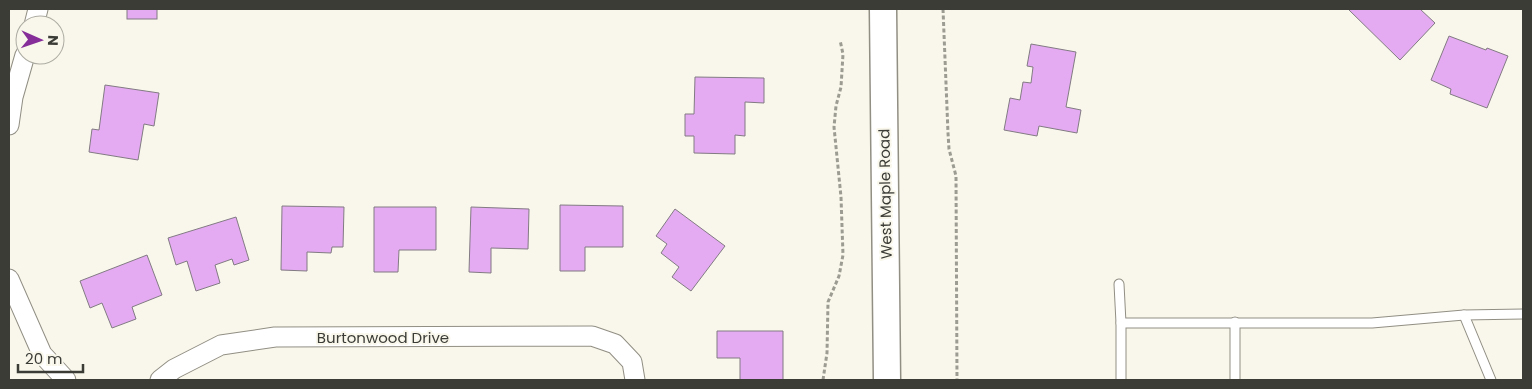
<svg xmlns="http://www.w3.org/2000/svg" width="1532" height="389" viewBox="0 0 1532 389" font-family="Poppins,sans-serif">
<rect width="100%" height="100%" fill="#f9f7eb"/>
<!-- building -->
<g fill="#e4aaf2" stroke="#827b83">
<rect x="127" y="9" width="30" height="10"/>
<polygon points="1348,9 1420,9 1435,23 1400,60"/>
<polygon points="1449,36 1486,50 1487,48 1508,56 1487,108 1450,94 1451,89 1431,80"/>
<polygon points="1031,44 1076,52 1066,107 1081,110 1077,133 1039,126 1037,136 1004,130 1010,98 1020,100 1023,82 1031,83 1033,67 1027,66"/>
<polygon points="695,77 764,78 764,103 745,102 745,136 735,135 735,154 694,153 694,136 685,136 685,114 694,114"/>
<polygon points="105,85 159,93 154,126 144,124 138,160 89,152 92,129 99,130"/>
<polygon points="560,205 623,206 623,247 585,247 585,271 560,271"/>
<polygon points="282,206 344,207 343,247 332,247 331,253 307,252 307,271 281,270"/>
<polygon points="374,207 436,207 436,250 399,250 398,272 374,272"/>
<polygon points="471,207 529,209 528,249 491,248 491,273 469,272"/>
<polygon points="675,209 725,246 691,291 672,277 679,267 661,253 667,244 656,236"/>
<polygon points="236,217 249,260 234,265 232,259 215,265 220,283 196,291 187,261 176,265 168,238"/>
<polygon points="147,255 162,295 132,307 136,319 112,328 102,303 90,308 80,281"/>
<polygon points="717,331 783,331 783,380 740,380 740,358 717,358"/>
</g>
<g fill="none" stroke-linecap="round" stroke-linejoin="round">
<defs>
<g id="service">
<polyline points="1119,284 1121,323"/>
<polyline points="1464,315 1491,380"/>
<polyline points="1235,322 1235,380"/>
<polyline points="1121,380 1121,323 1372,323 1464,315 1523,314"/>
</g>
<g id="minor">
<polyline points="34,25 38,9"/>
<polyline points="9,125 13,97 25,55"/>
<polyline points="9,279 42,354 66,380"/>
<polyline points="160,380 174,369 221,345 275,337 592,336 615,344 632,362 635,380"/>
</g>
<polyline id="secondary" points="883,9 887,380"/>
</defs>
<!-- service casing -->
<use href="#service" stroke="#918e84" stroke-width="11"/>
<!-- minor casing -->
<use href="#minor" stroke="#918e84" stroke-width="21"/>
<!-- secondary casing -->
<use href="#secondary" stroke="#918e84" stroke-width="29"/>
<!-- path -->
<g stroke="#9d9c93" stroke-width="3" stroke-dasharray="4 2.5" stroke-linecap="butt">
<polyline points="943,9 948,133 949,149 956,176 957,380"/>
<polyline points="823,380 827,353 828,302 839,276 843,255 841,197 834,127 836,106 841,87 843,54 840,40"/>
</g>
<!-- service -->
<use href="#service" stroke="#fff" stroke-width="9"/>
<!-- minor -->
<use href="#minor" stroke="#fff" stroke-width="19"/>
<!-- secondary -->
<use href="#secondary" stroke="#fff" stroke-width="26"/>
</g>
<g text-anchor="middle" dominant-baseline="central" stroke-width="4" stroke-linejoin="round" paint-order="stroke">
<!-- street labels -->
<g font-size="15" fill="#3c3c37" stroke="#f9f7eb">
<text transform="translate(885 194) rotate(-91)">West Maple Road</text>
<text x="383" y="337">Burtonwood Drive</text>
</g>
</g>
<!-- border -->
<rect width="1532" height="389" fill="none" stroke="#3c3c37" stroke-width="20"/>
<!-- north arrow -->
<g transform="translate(40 40) rotate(92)"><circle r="24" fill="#f9f7eb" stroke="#adaca3"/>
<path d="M0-4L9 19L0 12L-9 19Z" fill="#862d99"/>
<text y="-8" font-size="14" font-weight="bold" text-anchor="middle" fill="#3c3c37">N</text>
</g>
<!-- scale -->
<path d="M18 364v8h65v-8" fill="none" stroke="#3c3c37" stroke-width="2.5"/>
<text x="25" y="364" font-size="15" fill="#3c3c37" stroke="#f9f7eb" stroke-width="4" paint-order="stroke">20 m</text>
</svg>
